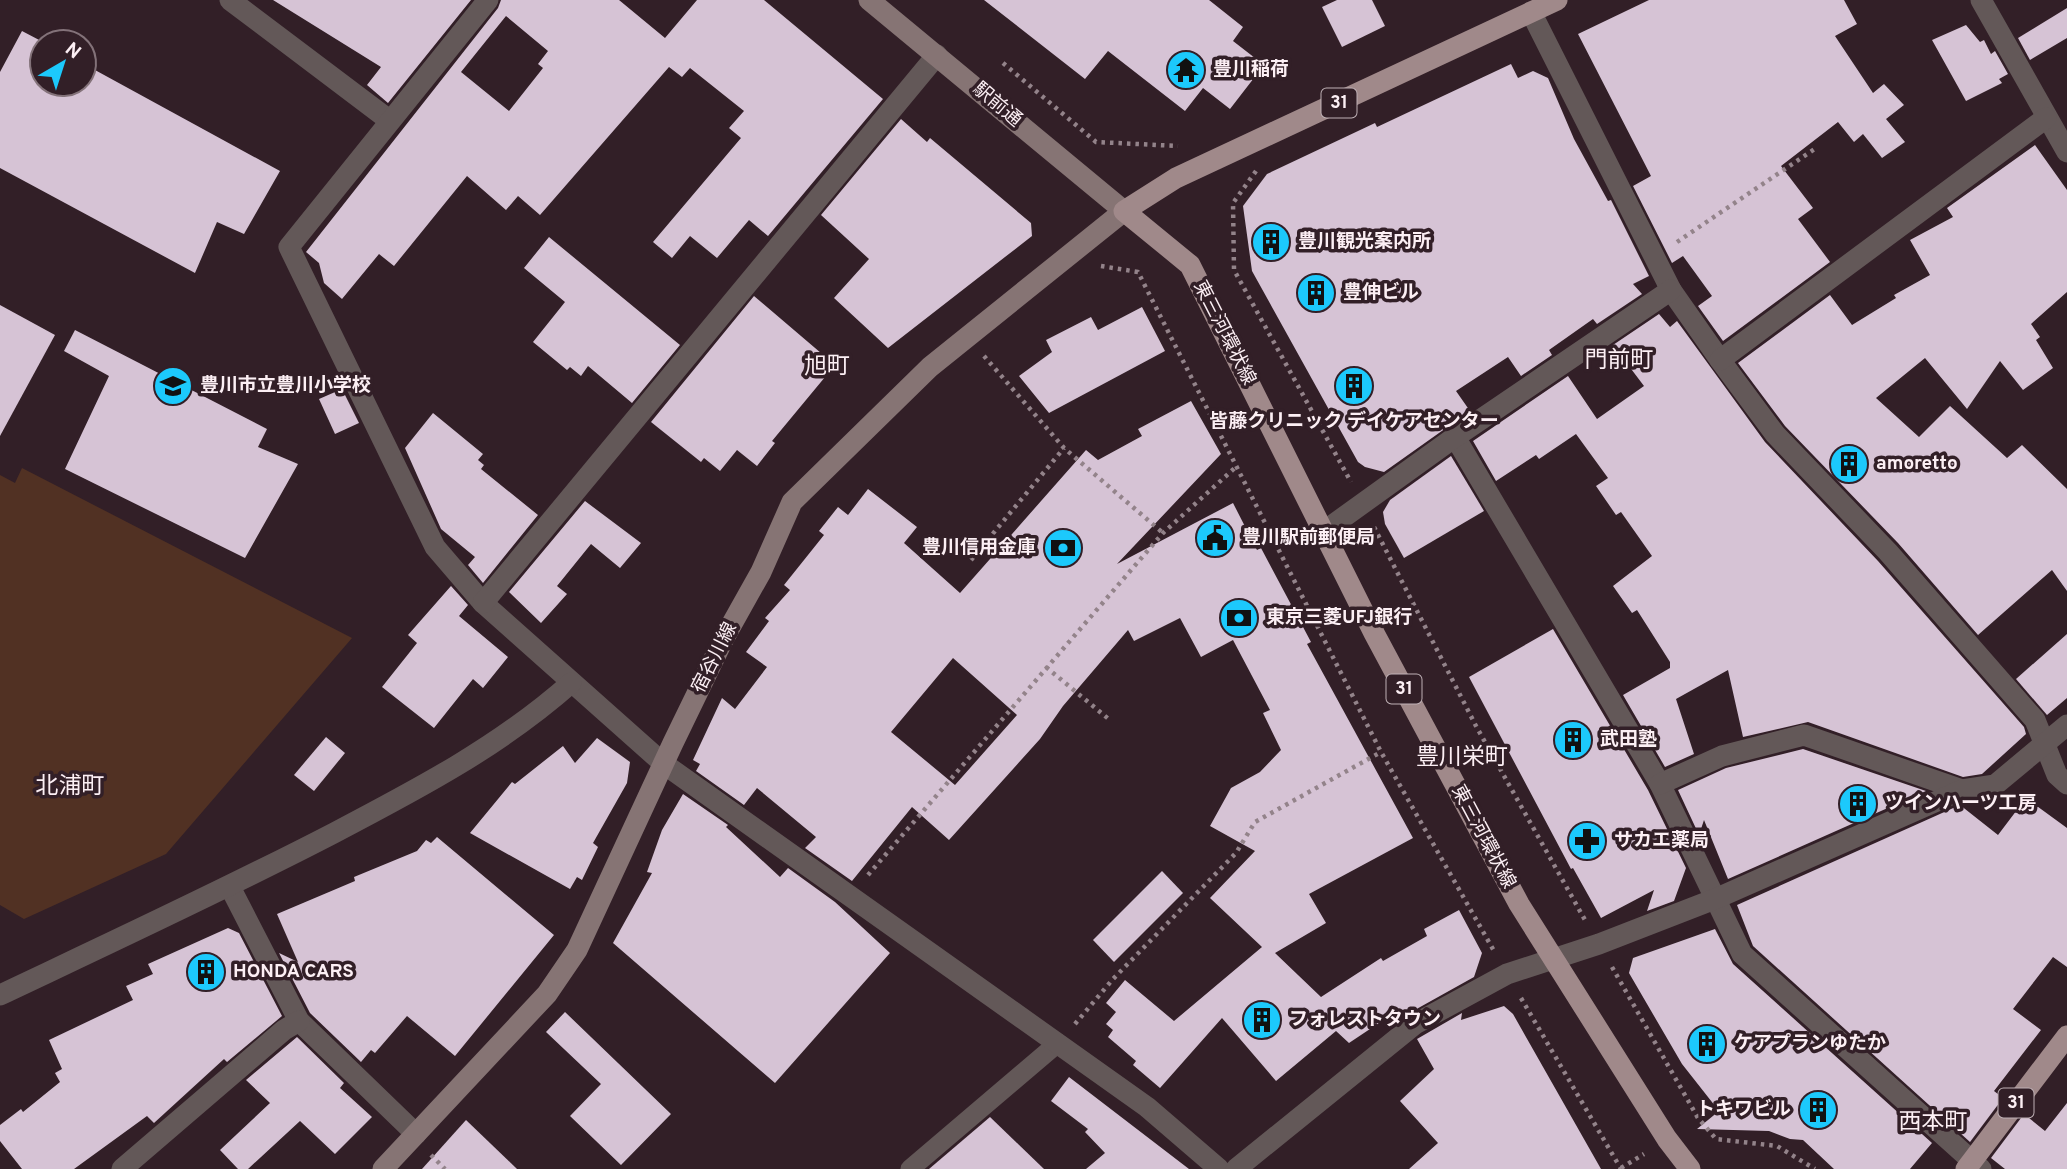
<svg xmlns="http://www.w3.org/2000/svg" width="2067" height="1169" viewBox="0 0 2067 1169" font-family="Overpass,'Noto Sans JP',sans-serif">
<rect width="100%" height="100%" fill="#321f27"/>
<!-- green -->
<polygon fill="#513123" points="22,468 352,638 166,854 24,919 0,905 0,475 15,483"/>
<!-- building -->
<g fill="#d6c3d5" fill-rule="evenodd">
<polygon points="273,0 471,0 388,103 367,85 381,67"/>
<path d="M501,0h118l46,38 32,-38h67l119,99 -115,137 -19,-16 -32,38 -27,-22 -18,22 -19,-16 88,-104 -12,-10 15,-17 -54,-43 -8,9 -13,-10 -129,148 -22,-19 -12,14 -39,-34 -73,90 -15,-12 -37,45 -18,-16 -5,-20 -13,-11 192,-244zM506,16l42,35 -10,13 5,4 -34,43 -48,-39z"/>
<polygon points="984,0 1209,0 1243,27 1233,41 1264,65 1230,109 1203,88 1185,111 1108,51 1085,79"/>
<polygon points="1337,0 1372,0 1385,26 1342,47 1322,7"/>
<polygon points="1649,0 1844,0 1857,24 1835,36 1873,93 1884,84 1904,105 1886,119 1905,142 1882,158 1863,134 1854,142 1838,122 1781,166 1813,208 1798,219 1830,262 1723,341 1698,306 1712,296 1683,256 1672,263 1633,186 1651,176 1578,34"/>
<polygon points="2067,8 2067,38 2030,60 2018,38"/>
<polygon points="1966,25 1980,42 1984,40 1991,54 1995,51 2008,74 1999,79 2002,83 1966,101 1932,40"/>
<polygon points="22,31 43,42 42,84 84,84 84,64 280,171 244,234 217,222 195,273 0,168 0,72"/>
<polygon points="1511,64 1518,78 1533,71 1548,78 1574,139 1608,201 1611,200 1649,276 1633,284 1642,294 1597,324 1593,319 1549,350 1552,355 1521,376 1508,357 1456,391 1470,411 1384,472 1365,467 1358,462 1252,271 1243,206 1267,174 1375,123 1377,127"/>
<polygon points="901,119 927,142 930,138 1031,223 1032,236 888,348 834,298 869,259 821,215"/>
<polygon points="2035,145 2067,190 2067,292 2031,324 2040,337 2036,340 2053,368 2023,390 2000,361 1967,409 1925,358 1876,398 1919,437 1950,406 2007,458 2022,445 2067,489 2067,591 2052,570 1978,635 1898,543 1785,426 1738,363 1830,295 1852,325 1896,298 1894,295 1930,275 1910,240 1953,217 1947,208"/>
<polygon points="549,237 680,345 632,403 588,366 581,376 570,367 567,370 533,342 565,302 524,268"/>
<polygon points="754,296 835,365 772,441 775,443 757,466 737,450 720,471 704,458 701,462 651,422"/>
<polygon points="0,305 55,335 0,436"/>
<polygon points="1142,307 1165,351 1049,413 1019,376 1052,352 1046,340 1091,317 1098,330"/>
<polygon points="1659,314 1670,327 1677,321 1765,442 1878,561 2024,727 2026,734 1982,774 1963,777 1808,722 1743,737 1728,670 1676,699 1694,754 1665,767 1623,695 1670,668 1670,662 1637,610 1632,613 1613,586 1652,556 1621,512 1616,515 1596,486 1608,478 1576,434 1539,459 1536,455 1496,481 1473,441 1568,376 1597,419 1644,386 1613,345"/>
<polygon points="75,330 267,429 258,447 298,464 245,558 65,469 109,376 64,351"/>
<polygon points="342,389 359,423 335,434 319,399"/>
<path d="M1191,401l30,53 -104,110 116,-61 24,47 4,-2 50,94 -4,2 106,194 -104,56 17,29 -51,30 46,44 60,-39 2,3 44,-25 -3,-7 35,-19 23,43 -8,24 -70,39 -4,-7 -51,34 -13,-12 -60,50 -54,-63 -62,70 -27,-23 3,-4 -28,-24 5,-7 -7,-6 10,-12 -10,-9 19,-23 49,41 88,-74 -52,-49 45,-47 -45,-25 21,-38 29,-16 21,-22 -18,-37 7,-3 -37,-70 -32,17 -21,-39 -46,23 -6,-11 -65,76 -23,33 -91,101 -37,-33 -60,74 -47,-33 11,-11 -59,-49 -13,17 -48,-34 4,-7 -7,-4 29,-62 13,11 32,-42 -21,-15 23,-31 -4,-3 25,-28 -6,-5 40,-50 -5,-4 19,-24 10,8 20,-26 49,38 -13,16 56,50 126,-143 12,10 44,-24 -4,-7zM953,658l64,57 -62,70 -64,-53z"/>
<polygon points="433,413 483,454 478,460 484,465 481,469 538,515 483,583 468,565 475,557 441,529 405,448"/>
<polygon points="1451,456 1484,511 1404,558 1385,524 1383,512 1390,500"/>
<polygon points="585,501 641,543 620,568 591,544 557,586 567,594 541,623 509,592"/>
<polygon points="451,586 468,605 459,616 508,657 483,688 473,679 434,728 382,687 417,643 408,635"/>
<polygon points="1553,629 1648,790 1686,868 1674,901 1647,911 1654,890 1601,918 1573,868 1571,869 1469,677"/>
<polygon points="2067,634 2067,698 2047,715 2016,679"/>
<polygon points="326,737 345,753 314,791 294,775"/>
<polygon points="597,738 630,762 627,783 593,843 598,847 582,880 577,877 570,889 470,833 512,782 515,784 563,746 575,763"/>
<polygon points="1803,749 1926,791 1728,879 1704,820 1699,835 1678,790 1726,768"/>
<polygon points="683,794 728,825 726,827 780,877 788,868 835,902 890,953 775,1083 613,943 652,873 647,872 662,830"/>
<polygon points="2026,798 2067,828 2067,967 2053,957 2013,1009 2041,1030 1994,1091 2003,1098 1970,1142 1753,946 1737,905 1960,805 1998,835"/>
<polygon points="437,837 554,935 455,1056 407,1016 375,1053 371,1050 361,1062 310,1013 279,953 298,962 277,914 355,881 354,877 417,851 426,840 431,843"/>
<polygon points="1162,871 1183,893 1114,962 1093,940"/>
<polygon points="228,928 239,933 282,1016 227,1062 224,1059 154,1123 147,1116 74,1169 22,1169 0,1141 0,1125 21,1109 23,1112 60,1082 55,1073 62,1069 49,1040 133,1000 126,986 153,974 148,964"/>
<polygon points="1715,929 1733,964 1932,1143 1910,1169 1834,1169 1803,1140 1790,1139 1769,1131 1697,1129 1719,1111 1682,1064 1629,973 1633,958"/>
<polygon points="1504,1006 1513,1014 1601,1169 1409,1169 1438,1143 1400,1101 1434,1069 1417,1039 1462,1013 1461,1020"/>
<polygon points="565,1012 671,1114 621,1165 570,1116 601,1084 546,1032"/>
<polygon points="297,1037 344,1083 340,1088 372,1117 335,1154 300,1121 248,1169 238,1169 220,1150 270,1103 246,1080"/>
<polygon points="1069,1077 1189,1169 1086,1169 1105,1153 1085,1132 1088,1129 1051,1101"/>
<polygon points="2067,1103 2067,1169 2005,1169 1991,1158 2024,1114 2045,1131"/>
<polygon points="990,1117 1044,1169 929,1169"/>
<polygon points="466,1120 517,1169 422,1169"/>
</g>
<g fill="none" stroke-linecap="round" stroke-linejoin="round">
<!-- path -->
<g stroke="#93838a" stroke-width="4.5" stroke-dasharray="3.5 5" stroke-linecap="butt">
<polyline points="1003,63 1096,142 1178,146"/>
<polyline points="1256,171 1233,203 1234,270 1351,482"/>
<polyline points="1677,242 1816,148"/>
<polyline points="1101,266 1138,272 1381,752 1494,951"/>
<polyline points="984,356 1064,448 1163,533"/>
<polyline points="1374,527 1476,726 1585,920"/>
<polyline points="971,560 1064,448"/>
<polyline points="1046,667 1111,721"/>
<polyline points="868,875 1163,533 1237,466"/>
<polyline points="1612,967 1698,1118 1716,1139 1777,1146 1815,1169"/>
<polyline points="1521,998 1621,1169"/>
<polyline points="1075,1024 1113,979 1236,853 1255,822 1381,752"/>
<polyline points="431,1155 445,1169"/>
<polyline points="1621,1168 1644,1154"/>
</g>
<!-- lane -->
<polyline stroke="#635858" stroke-width="19" points="910,1169 1058,1043"/>
<!-- street -->
<g stroke="#635858" stroke-width="21">
<polyline points="230,0 389,120"/>
<polyline points="488,0 289,247 435,547 483,603 664,764 1147,1107 1219,1169"/>
<polyline points="1981,0 2067,152"/>
<polyline points="1531,12 1671,290 1720,360 1775,434 1888,552 2035,720 2057,775 2067,784"/>
<polyline points="1720,360 2046,118"/>
<polyline points="1455,437 1660,784 1742,954 1981,1169"/>
<polyline points="1323,532 1455,437 1671,290"/>
<polyline points="483,603 937,55"/>
<polyline points="1660,784 1722,756 1804,735 1962,790"/>
<polyline points="230,887 299,1021 416,1134"/>
<path d="M0,995c112,-53 224,-105 334,-162 84,-44 166,-87 237,-150"/>
<polyline points="122,1169 284,1030 299,1021"/>
<polyline points="1236,1169 1415,1024 1507,974 1599,944 1715,899 1962,790 1995,785 2067,725"/>
</g>
<!-- secondary -->
<polyline stroke="#867474" stroke-width="21" points="383,1169 547,994 577,950 673,743 724,638 761,572 792,502 930,367 1124,211 869,0"/>
<!-- primary -->
<g stroke="#a0898a" stroke-width="21">
<polyline points="1557,0 1176,178 1124,211 1190,265 1374,633 1519,904 1667,1139 1690,1169"/>
<polyline points="1966,1169 2067,1036"/>
</g>
</g>
<!-- icons -->
<defs>
<symbol id="temple-disc" viewBox="-11 -11 22 22"><circle r="9.5" fill="#1cc9fc" stroke="#321f27"/><path d="M0-6L5-2H3V0L6.5 2.5H4V6H1.5V3h-3V6H-4V2.5H-6.5L-3 0V-2H-5Z" fill="#111"/></symbol>
<symbol id="building-disc" viewBox="-11 -11 22 22"><circle r="9.5" fill="#1cc9fc" stroke="#321f27"/><path d="M-4-6H4V6H1V3H-1V6H-4ZM-2.5-4.3h1.7v1.8h-1.7ZM.8-4.3h1.7v1.8H.8ZM-2.5-1h1.7V.8h-1.7ZM.8-1h1.7V.8H.8Z" fill="#111"/></symbol>
<symbol id="school-disc" viewBox="-11 -11 22 22"><circle r="9.5" fill="#1cc9fc" stroke="#321f27"/><path d="M0-5L7-2L0 1L-7-2ZM-4 1L0 2.5L4 1V4Q0 6-4 4Z" fill="#111"/></symbol>
<symbol id="civic-disc" viewBox="-11 -11 22 22"><circle r="9.5" fill="#1cc9fc" stroke="#321f27"/><path d="M-.6-6.5H3V-4.5H.6V-3L4-1V1h2V6H-6V1h2V-1L-.6-3ZM-1.2 2.5V6h2.4V2.5Z" fill="#111"/></symbol>
<symbol id="bank-disc" viewBox="-11 -11 22 22"><circle r="9.5" fill="#1cc9fc" stroke="#321f27"/><path d="M-6-4H6V4H-6ZM0-2.3a2.3 2.3 0 1 0 0 4.6a2.3 2.3 0 1 0 0-4.6Z" fill="#111"/></symbol>
<symbol id="pharmacy-disc" viewBox="-11 -11 22 22"><circle r="9.5" fill="#1cc9fc" stroke="#321f27"/><path d="M-2-6h4v4h4v4h-4v4h-4v-4h-4v-4h4Z" fill="#111"/></symbol>
</defs>
<g fill-rule="evenodd">
<use href="#temple-disc" x="1164" y="48" width="44" height="44"/>
<use href="#building-disc" x="1249" y="220" width="44" height="44"/>
<use href="#building-disc" x="1294" y="271" width="44" height="44"/>
<use href="#school-disc" x="151" y="364" width="44" height="44"/>
<use href="#building-disc" x="1332" y="364" width="44" height="44"/>
<use href="#building-disc" x="1827" y="442" width="44" height="44"/>
<use href="#civic-disc" x="1193" y="516" width="44" height="44"/>
<use href="#bank-disc" x="1041" y="526" width="44" height="44"/>
<use href="#bank-disc" x="1217" y="596" width="44" height="44"/>
<use href="#building-disc" x="1551" y="718" width="44" height="44"/>
<use href="#building-disc" x="1836" y="782" width="44" height="44"/>
<use href="#pharmacy-disc" x="1565" y="819" width="44" height="44"/>
<use href="#building-disc" x="184" y="950" width="44" height="44"/>
<use href="#building-disc" x="1240" y="998" width="44" height="44"/>
<use href="#building-disc" x="1685" y="1022" width="44" height="44"/>
<use href="#building-disc" x="1796" y="1088" width="44" height="44"/>
</g>
<g text-anchor="middle" dominant-baseline="central" stroke-width="7" stroke-linejoin="round" paint-order="stroke">
<!-- shield labels -->
<g fill="#321f27" stroke="#bfb1b6" stroke-width="2">
<rect x="1321.5" y="88.5" width="35" height="29" rx="5"/>
<rect x="1386.5" y="674.5" width="35" height="29" rx="5"/>
<rect x="1998.5" y="1088.5" width="35" height="29" rx="5"/>
</g>
<g font-size="18" font-weight="bold" fill="#fceff4">
<text x="1339" y="103">31</text>
<text x="1404" y="689">31</text>
<text x="2016" y="1103">31</text>
</g>
<!-- poi labels -->
<g font-size="19" font-weight="bold" fill="#fceff4" stroke="#321f27" text-anchor="start">
<text x="1213" y="70">豊川稲荷</text>
<text x="1298" y="242">豊川観光案内所</text>
<text x="1343" y="293">豊伸ビル</text>
<text x="200" y="386">豊川市立豊川小学校</text>
<text x="1354" y="422" text-anchor="middle">皆藤クリニック デイケアセンター</text>
<text x="1876" y="464">amoretto</text>
<text x="1242" y="538">豊川駅前郵便局</text>
<text x="1036" y="548" text-anchor="end">豊川信用金庫</text>
<text x="1266" y="618">東京三菱UFJ銀行</text>
<text x="1600" y="740">武田塾</text>
<text x="1885" y="804">ツインハーツ工房</text>
<text x="1614" y="841">サカエ薬局</text>
<text x="233" y="972">HONDA CARS</text>
<text x="1289" y="1020">フォレストタウン</text>
<text x="1734" y="1044">ケアプランゆたか</text>
<text x="1791" y="1110" text-anchor="end">トキワビル</text>
</g>
<!-- street labels -->
<g font-size="19" fill="#fceff4" stroke="#321f27">
<text transform="translate(997 105) rotate(40)">駅前通</text>
<text transform="translate(1224 333) rotate(63)">東三河環状線</text>
<text transform="translate(715 658) rotate(-63)">宿谷川線</text>
<text transform="translate(1483 837) rotate(62)">東三河環状線</text>
</g>
<!-- quarter labels -->
<g font-size="23" fill="#fceff4" stroke="#321f27">
<text x="1619" y="361">門前町</text>
<text x="827" y="367">旭町</text>
<text x="1462" y="758">豊川栄町</text>
<text x="70" y="787">北浦町</text>
<text x="1933" y="1123">西本町</text>
</g>
</g>
<!-- north arrow -->
<g transform="translate(63 63) rotate(39)"><circle r="33" fill="#321f27" stroke="#837279" stroke-width="2"/>
<path d="M0-5L12 26L0 18L-12 26Z" fill="#1cc9fc"/>
<text y="-10" font-size="19" font-weight="bold" text-anchor="middle" fill="#fceff4">N</text>
</g>
</svg>
